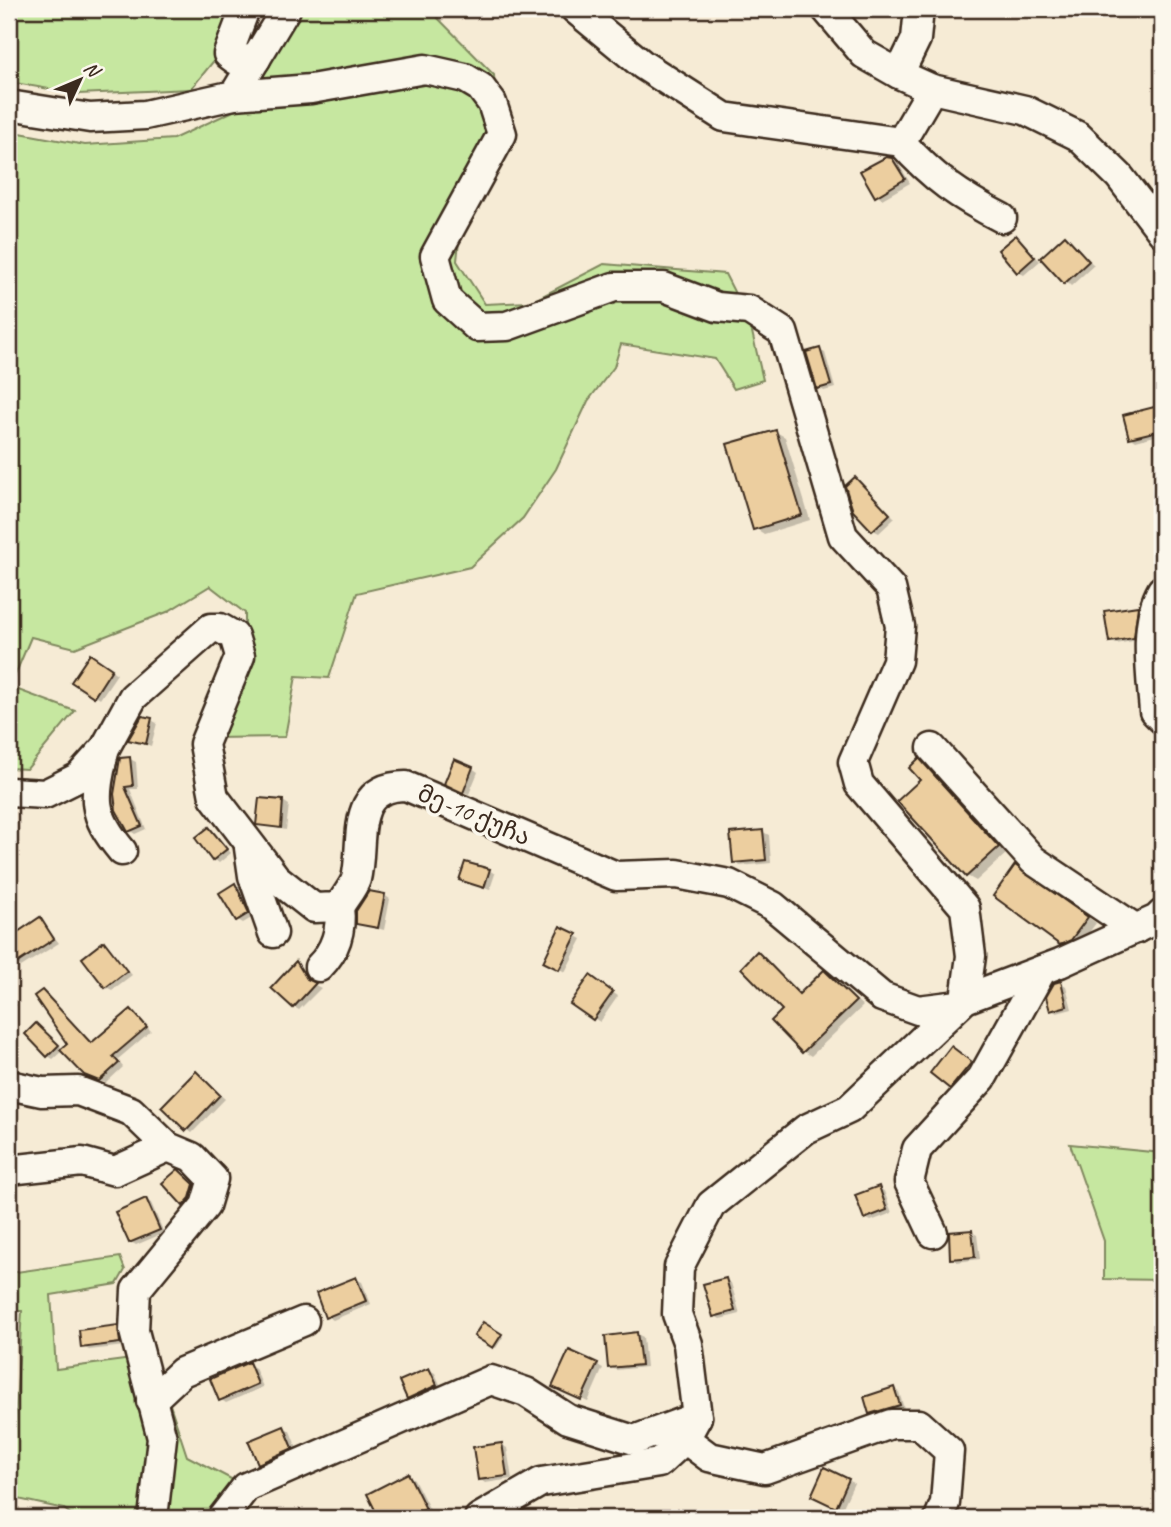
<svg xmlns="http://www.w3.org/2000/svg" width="1171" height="1527" viewBox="0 0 1171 1527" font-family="Caveat,'Noto Sans Georgian',sans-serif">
<rect width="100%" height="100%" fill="#f6ebd5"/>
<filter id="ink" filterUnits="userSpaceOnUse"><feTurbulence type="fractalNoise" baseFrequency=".0143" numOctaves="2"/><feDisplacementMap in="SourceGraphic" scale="14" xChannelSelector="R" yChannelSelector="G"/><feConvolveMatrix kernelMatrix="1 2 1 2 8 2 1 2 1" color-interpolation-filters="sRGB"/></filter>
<g filter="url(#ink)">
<!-- green -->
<g fill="#c6e7a0" stroke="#80885f" stroke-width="2">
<polygon points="9,9 239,9 229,42 191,89 78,94 9,82"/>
<polygon points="278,9 429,9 494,75 498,143 463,202 457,261 485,304 531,302 604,264 725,274 750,323 763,380 734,389 715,359 621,344 614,367 588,401 556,469 523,518 470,567 357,593 329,678 296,676 285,737 215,738 245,646 245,613 210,586 167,612 75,648 31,637 10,687 75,711 27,769 9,768 9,131 85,145 173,139 240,108"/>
<polygon points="1070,1144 1162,1153 1162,1280 1104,1279 1104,1241"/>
<polygon points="120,1257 125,1270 117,1284 51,1295 56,1369 154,1356 187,1456 258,1493 244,1518 76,1518 64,1509 9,1497 9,1439 14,1437 22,1311 9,1311 9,1273"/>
</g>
<!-- shadow -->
<g fill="#0003">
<polygon points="892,159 898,163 910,183 882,199 876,195"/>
<polygon points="1016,237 1040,261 1024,275 1018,272"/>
<polygon points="1065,238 1094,265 1071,286 1043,258"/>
<polygon points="819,350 825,353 835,388 824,391 819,388"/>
<polygon points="1162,407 1162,434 1136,441 1130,437 1125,416"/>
<polygon points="776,432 785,437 810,520 764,534 755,528"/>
<polygon points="855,479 895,518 879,533 873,530"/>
<polygon points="1138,607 1143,611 1139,640 1116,644 1110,641 1106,612"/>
<polygon points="96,660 117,674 100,699 94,695"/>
<polygon points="151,720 157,723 151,746 131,739"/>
<polygon points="130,759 136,762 138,789 130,789 146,829 135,834 129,830 116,802"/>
<polygon points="919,760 928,766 1007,853 976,881 967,876"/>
<polygon points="472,768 478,772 469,794 452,787"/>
<polygon points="283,801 289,805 286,830 258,824"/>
<polygon points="209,829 231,853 219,863 214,859"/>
<polygon points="763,832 769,835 771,863 740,866 735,862"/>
<polygon points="489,870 495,874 490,889 461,879"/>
<polygon points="1025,873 1096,923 1080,945 1070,949 1060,943"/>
<polygon points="235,885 240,888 253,917 243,923 238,920"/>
<polygon points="384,895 390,899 384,930 358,923"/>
<polygon points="40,919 59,943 21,967 9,954 9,940"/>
<polygon points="561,928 582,939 565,972 545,961"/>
<polygon points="104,943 132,975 112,990 106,987"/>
<polygon points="758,953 801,994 824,972 863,1006 811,1056 803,1051"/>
<polygon points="296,963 313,984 321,988 299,1010 294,1007"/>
<polygon points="596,981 618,996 600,1022 572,1004"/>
<polygon points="1060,982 1066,986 1072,1009 1057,1013 1051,1010"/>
<polygon points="42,992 93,1044 131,1011 151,1031 117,1060 123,1067 106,1083 92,1078 62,1051 53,1059 48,1056 42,1029 63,1049 69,1045"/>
<polygon points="9,998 17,1005 9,1014"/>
<polygon points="957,1051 977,1066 956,1090 951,1087"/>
<polygon points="196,1073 225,1099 192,1133 187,1129"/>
<polygon points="184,1175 199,1188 190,1208 165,1183"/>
<polygon points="878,1188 884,1191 892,1213 871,1221 865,1218"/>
<polygon points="146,1200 151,1203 164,1233 136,1245 131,1242"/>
<polygon points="972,1232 977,1235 980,1259 957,1262 952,1258"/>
<polygon points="356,1279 362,1282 371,1304 333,1320 327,1316"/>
<polygon points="725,1279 731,1283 740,1314 720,1319 715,1316"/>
<polygon points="483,1325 503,1337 496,1348 477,1335"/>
<polygon points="117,1327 123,1330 125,1346 89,1350 83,1347"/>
<polygon points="637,1334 643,1337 646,1367 616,1370 610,1367"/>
<polygon points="570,1352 603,1368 588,1402 560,1389"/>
<polygon points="249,1364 255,1368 263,1387 226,1403 220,1399"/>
<polygon points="429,1370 435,1373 442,1389 414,1401 408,1397"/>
<polygon points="893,1389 899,1392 904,1408 877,1416 871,1413"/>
<polygon points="284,1427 290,1431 298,1451 265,1466 259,1463"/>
<polygon points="501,1444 507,1448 512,1479 485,1483 480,1479"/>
<polygon points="825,1469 854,1483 842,1509 818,1498"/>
<polygon points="408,1475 414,1479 431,1512 419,1518 381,1518 369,1494"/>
</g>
<!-- building -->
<g fill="#ecce9f" stroke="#3b2a1e" stroke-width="2">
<polygon points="886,157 892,158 905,179 875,197 860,171"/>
<polygon points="1016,235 1035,257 1017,273 998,250"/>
<polygon points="1065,235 1089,261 1064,284 1040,258"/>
<polygon points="820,348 831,385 817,389 806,352"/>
<polygon points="1162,405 1162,430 1129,438 1123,415"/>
<polygon points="776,430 802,515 753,530 727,444"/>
<polygon points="855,477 890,514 872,531 853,511 845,486"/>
<polygon points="1138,606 1134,638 1109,642 1104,611"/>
<polygon points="90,654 112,669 94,697 71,682"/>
<polygon points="142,716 152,718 146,744 128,740"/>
<polygon points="130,757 133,786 125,787 142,826 128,832 116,810 114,794 120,758"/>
<polygon points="919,758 999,847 966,877 897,801 920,780 909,768"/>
<polygon points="454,759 473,767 463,793 444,784"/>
<polygon points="259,798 283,800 281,828 256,825"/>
<polygon points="209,827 227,849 212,861 195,838"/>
<polygon points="763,830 766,860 733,863 730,833"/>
<polygon points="465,862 490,869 484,888 459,880"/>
<polygon points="1015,865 1088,917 1071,940 1060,945 993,896"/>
<polygon points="235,883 249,913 236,921 219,893"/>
<polygon points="369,891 385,894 378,928 356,924 356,911"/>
<polygon points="40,917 54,939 14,965 9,957 9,938"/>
<polygon points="560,926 577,934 559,970 543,962"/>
<polygon points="104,941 127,971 105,988 82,958"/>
<polygon points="757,951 799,994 824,970 856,1001 802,1053 771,1021 782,1010 741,968"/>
<polygon points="296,961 307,979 316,983 293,1008 271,988"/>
<polygon points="590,975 613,992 593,1020 570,1004"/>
<polygon points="1061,981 1067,1006 1050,1011 1046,997 1054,983"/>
<polygon points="42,990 91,1043 131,1009 147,1027 113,1056 119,1063 99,1081 84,1075 60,1050 67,1044 34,996"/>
<polygon points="36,1023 59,1045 47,1057 25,1034"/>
<polygon points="951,1046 972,1062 950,1089 930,1073"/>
<polygon points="196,1071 220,1095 186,1131 161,1107"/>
<polygon points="178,1169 194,1184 190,1198 183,1206 162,1183"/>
<polygon points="879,1186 887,1210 864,1219 855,1195"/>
<polygon points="146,1198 160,1230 129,1243 115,1212"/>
<polygon points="972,1230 975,1257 950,1259 949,1232"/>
<polygon points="356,1277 366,1301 325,1318 316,1293"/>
<polygon points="726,1278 735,1311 713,1317 703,1284"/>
<polygon points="483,1322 502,1334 493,1348 474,1336"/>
<polygon points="118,1325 120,1343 81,1348 79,1330"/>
<polygon points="637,1332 641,1365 608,1368 605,1336"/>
<polygon points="569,1350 598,1363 581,1400 552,1387"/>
<polygon points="249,1362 258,1384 219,1401 210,1379"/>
<polygon points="429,1368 437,1385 407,1399 399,1381"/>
<polygon points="894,1387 900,1405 869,1414 864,1397"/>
<polygon points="284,1426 293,1448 258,1464 248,1441"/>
<polygon points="502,1443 507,1476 478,1480 473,1447"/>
<polygon points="824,1467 849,1479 836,1508 811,1496"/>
<polygon points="408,1473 426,1509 407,1518 379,1518 367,1494"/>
</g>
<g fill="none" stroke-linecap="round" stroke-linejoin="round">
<defs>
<g id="minor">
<polyline points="245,9 228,54 236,60 256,59"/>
<polyline points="575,9 643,65 724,117 901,142"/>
<polyline points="826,9 864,54 899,74 932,89 1025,110 1078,136 1119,176 1162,232"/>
<polyline points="899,74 916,39 919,9"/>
<path d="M932,89l-31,53c32,36 58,54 101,76"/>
<polyline points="234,95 311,89 425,69 465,78 480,87 492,103 502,134 435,256 447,300 477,327 507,326 614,287 664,287 717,307 749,310 783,332 843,536 891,588 900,626 897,661 853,762 859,784 965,908 971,956 965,999"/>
<polyline points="9,105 90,118 145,115 234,95 286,9"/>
<path d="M1162,590c-19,32 -11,84 -8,121l8,8"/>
<polyline points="932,748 1033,860 1136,929"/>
<path d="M104,751c-10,47 -14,62 18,100"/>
<path d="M9,792l36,2 34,-17 26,-29 28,-51 78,-69h9l14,8 6,20 -36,88 10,53 62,81 38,30 25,-1c5,-9 14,-19 17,-28 9,-36 -8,-93 50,-93l210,90 61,-2 52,10 44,22 109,91 36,13 40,-5"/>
<polyline points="249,848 253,876 273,933"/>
<path d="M319,967c17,-17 23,-37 20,-60"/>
<polyline points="9,1085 42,1092 78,1091 131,1111 168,1147 192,1157 213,1179 205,1206 136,1290 134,1331 162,1438 153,1518"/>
<polyline points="9,1170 82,1162 115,1171 168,1147"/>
<polyline points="933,1233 909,1182 917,1149 982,1078 1042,970"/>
<polyline points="151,1401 182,1372 304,1321"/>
<polyline points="685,1439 709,1457 765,1469 891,1424 919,1424 949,1451 945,1503 939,1518"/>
<polyline points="222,1518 246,1487 491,1380 526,1392 568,1419 634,1440 697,1417"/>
<polyline points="479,1518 541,1482 659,1463 685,1439 697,1417 688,1344 677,1314 679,1267 711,1205 806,1129 849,1109 965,999 1060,963 1157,919 1162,914"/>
</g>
</defs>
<!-- minor casing -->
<use href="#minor" stroke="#3b2a1e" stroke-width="33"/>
<!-- minor -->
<use href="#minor" stroke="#fbf7ec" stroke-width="28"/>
</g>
</g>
<g text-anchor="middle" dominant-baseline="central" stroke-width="7" stroke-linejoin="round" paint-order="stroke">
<!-- street labels -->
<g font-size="24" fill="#3b2a1e" stroke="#fbf7ec">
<text transform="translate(474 815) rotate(23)">მე-10 ქუჩა</text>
</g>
</g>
<!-- margin -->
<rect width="1171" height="1527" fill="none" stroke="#fbf7ec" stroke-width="35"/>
<rect x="18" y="18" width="1136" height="1492" fill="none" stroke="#3b2a1e" stroke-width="2.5" filter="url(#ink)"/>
<!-- north arrow -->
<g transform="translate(80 80) rotate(46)" stroke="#fbf7ec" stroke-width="5" paint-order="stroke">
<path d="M0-5L12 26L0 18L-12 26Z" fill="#3b2a1e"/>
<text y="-10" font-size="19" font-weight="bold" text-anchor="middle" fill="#3b2a1e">N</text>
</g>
</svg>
